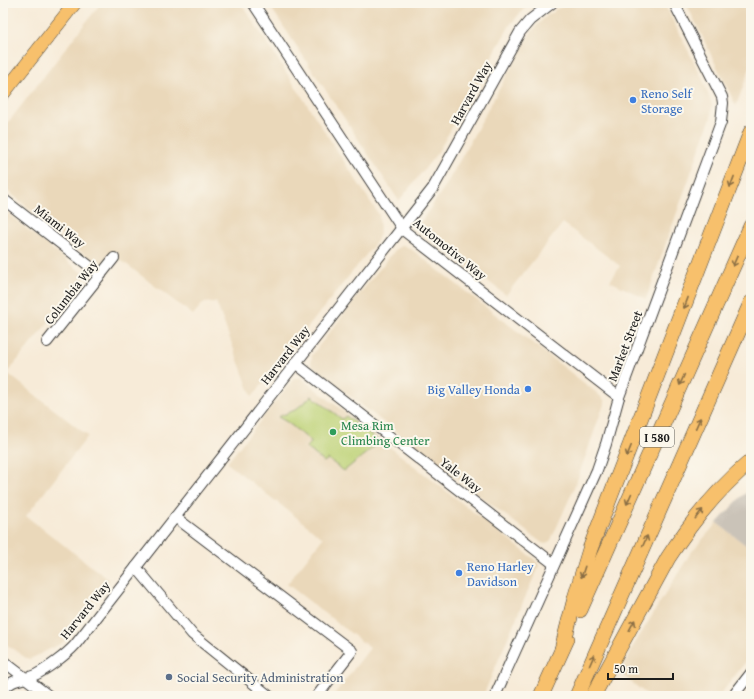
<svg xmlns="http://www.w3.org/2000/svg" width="754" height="699" viewBox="0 0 754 699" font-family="'Gentium Book Plus',serif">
<rect width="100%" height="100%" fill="#fbf7ec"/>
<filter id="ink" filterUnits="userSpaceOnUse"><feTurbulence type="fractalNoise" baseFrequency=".025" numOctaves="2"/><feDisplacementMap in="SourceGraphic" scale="8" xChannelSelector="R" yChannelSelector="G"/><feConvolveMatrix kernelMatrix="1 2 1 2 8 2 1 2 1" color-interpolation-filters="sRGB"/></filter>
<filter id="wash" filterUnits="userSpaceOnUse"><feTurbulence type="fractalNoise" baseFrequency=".012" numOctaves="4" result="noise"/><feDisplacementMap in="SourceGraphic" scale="16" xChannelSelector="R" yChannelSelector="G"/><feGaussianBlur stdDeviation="0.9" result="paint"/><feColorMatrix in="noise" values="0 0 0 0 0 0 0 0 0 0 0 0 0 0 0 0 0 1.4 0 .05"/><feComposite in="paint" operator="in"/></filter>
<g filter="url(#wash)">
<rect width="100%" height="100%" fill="#f7ebd8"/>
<!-- built -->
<g fill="#ead8ba">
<polygon points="101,3 241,3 379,215 380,233 377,241 252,397 216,302 203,303 193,315 113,254 101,268 3,187 3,129"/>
<polygon points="268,3 529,3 510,25 438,152 399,201"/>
<polygon points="570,3 664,3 703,80 712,105 711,117 646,299 610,281 620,266 563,223 506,295 420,230 418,226 446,185 532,30 548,15 554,12 554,10"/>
<polygon points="686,3 751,3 751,65 736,106"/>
<polygon points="3,210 86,276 7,373 88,436 26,516 109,580 62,643 30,659 26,658 3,642"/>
<polygon points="403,245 411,249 597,393 605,401 575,486 551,540 546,544 542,543 409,442 318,371 311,364 312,355 361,292 396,249"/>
<polygon points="294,378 301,378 535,560 539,565 483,696 333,696 370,648 287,584 323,538 227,463"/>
<polygon points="717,523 751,549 751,655 719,696 649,696 621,674 632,648 690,554"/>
</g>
<!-- industrial -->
<polygon fill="#cac3b8" points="751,489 751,549 717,523 741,497"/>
<!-- green -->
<polygon fill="#bdd276" stroke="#6c7749" points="312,396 342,419 346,416 380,442 344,471 328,459 324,462 306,447 312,442 287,422 278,417 295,410"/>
</g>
<g filter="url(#ink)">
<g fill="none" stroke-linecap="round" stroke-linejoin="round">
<defs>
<g id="minor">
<polyline points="253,3 403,230 619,397"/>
<polyline points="3,199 101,275"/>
<polyline points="47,342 114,258"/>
<polyline points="295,363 554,564"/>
<polyline points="175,517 352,651 317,696"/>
<polyline points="136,567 192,634 269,696"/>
<polyline points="3,661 49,696"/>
<path d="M3,690c9,-12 22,-10 34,-16 11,-6 29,-19 38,-29l358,-457 87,-156 10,-12 22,-17"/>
<polyline points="495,696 597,470 606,444 619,397 721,122 723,103 722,97 674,3"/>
<polyline points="733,696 751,673"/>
</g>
<polyline id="major" points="3,94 75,3"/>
<g id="highway">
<polyline points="580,610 751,226"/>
<polyline points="562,649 575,598 590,549 751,132"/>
<polyline points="541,696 567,639"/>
<polyline points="577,696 751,303"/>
<path d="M593,696l75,-138c23,-36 50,-69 83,-97"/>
</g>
</defs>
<!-- minor casing -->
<use href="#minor" stroke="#3d3b38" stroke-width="12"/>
<!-- major casing -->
<use href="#major" stroke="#3d3b38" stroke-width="14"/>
<!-- highway casing -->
<use href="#highway" stroke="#3d3b38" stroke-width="16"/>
<!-- minor -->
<use href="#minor" stroke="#fff" stroke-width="10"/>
<!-- major -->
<use href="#major" stroke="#f7c06c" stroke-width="13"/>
<!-- highway -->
<use href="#highway" stroke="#f7c06c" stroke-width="15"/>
</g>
<!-- one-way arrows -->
<defs><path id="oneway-shaft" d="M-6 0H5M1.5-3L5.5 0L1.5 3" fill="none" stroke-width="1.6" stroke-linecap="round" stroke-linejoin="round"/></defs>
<g stroke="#8a6e44">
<use href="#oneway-shaft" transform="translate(732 182) rotate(111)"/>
<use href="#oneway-shaft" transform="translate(735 261) rotate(114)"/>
<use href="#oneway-shaft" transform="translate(686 303) rotate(111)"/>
<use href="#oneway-shaft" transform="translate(682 380) rotate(114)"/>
<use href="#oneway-shaft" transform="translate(698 423) rotate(-66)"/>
<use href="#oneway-shaft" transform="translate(629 451) rotate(112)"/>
<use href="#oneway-shaft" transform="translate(629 499) rotate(114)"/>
<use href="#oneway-shaft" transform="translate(699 514) rotate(-51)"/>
<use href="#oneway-shaft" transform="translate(645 541) rotate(-66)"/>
<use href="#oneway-shaft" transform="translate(583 572) rotate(108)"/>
<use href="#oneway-shaft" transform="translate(632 625) rotate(-62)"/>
<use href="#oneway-shaft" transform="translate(592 660) rotate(-66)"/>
</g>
</g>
<!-- markers -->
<g fill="#3f7fe0" stroke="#fbf7ec" stroke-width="1.5">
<circle cx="633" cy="100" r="4"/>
<circle cx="528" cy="389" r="4"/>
<circle cx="459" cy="573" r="4"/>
</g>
<circle fill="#2e9e5b" stroke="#fbf7ec" stroke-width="1.5" cx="333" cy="432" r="4"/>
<circle fill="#5c6f8a" stroke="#fbf7ec" stroke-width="1.5" cx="169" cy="677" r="4"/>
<g text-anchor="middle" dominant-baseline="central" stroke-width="4" stroke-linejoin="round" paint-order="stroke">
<!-- shield labels -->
<rect fill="#fbf7ec" stroke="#5f5e5a" stroke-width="1" x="640" y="427" width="34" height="20" rx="3"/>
<g font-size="12" font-weight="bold" fill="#1c1c1c">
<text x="657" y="437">I 580</text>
</g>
<!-- street labels -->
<g font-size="13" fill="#1c1c1c" stroke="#fbf7ec">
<text transform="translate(471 93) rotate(-61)">Harvard Way</text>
<text transform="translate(60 226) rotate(38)">Miami Way</text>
<text transform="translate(450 249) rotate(39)">Automotive Way</text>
<text transform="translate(71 292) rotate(-52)">Columbia Way</text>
<text transform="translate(625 346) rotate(-69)">Market Street</text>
<text transform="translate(285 355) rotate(-52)">Harvard Way</text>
<text transform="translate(461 475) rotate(38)">Yale Way</text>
<text transform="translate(85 610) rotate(-51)">Harvard Way</text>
</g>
<!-- shop labels -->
<g font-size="13" fill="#366cbe" stroke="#fbf7ec" text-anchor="start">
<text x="641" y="93">Reno Self<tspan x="641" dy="15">Storage</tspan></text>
<text x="520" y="389" text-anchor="end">Big Valley Honda</text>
<text x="467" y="566">Reno Harley<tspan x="467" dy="15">Davidson</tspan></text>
</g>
<!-- leisure labels -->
<g font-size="13" fill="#27864d" stroke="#fbf7ec" text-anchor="start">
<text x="341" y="425">Mesa Rim<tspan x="341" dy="15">Climbing Center</tspan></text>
</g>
<!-- service labels -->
<g font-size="13" fill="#4e5e75" stroke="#fbf7ec" text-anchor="start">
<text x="177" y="677">Social Security Administration</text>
</g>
</g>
<!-- margin -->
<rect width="754" height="699" fill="none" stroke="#fbf7ec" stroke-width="16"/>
<!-- scale -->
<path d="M608 673v6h65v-6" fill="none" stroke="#1c1c1c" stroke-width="2"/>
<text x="614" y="673" font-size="12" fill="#1c1c1c" stroke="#fbf7ec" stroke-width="3" paint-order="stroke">50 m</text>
</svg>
